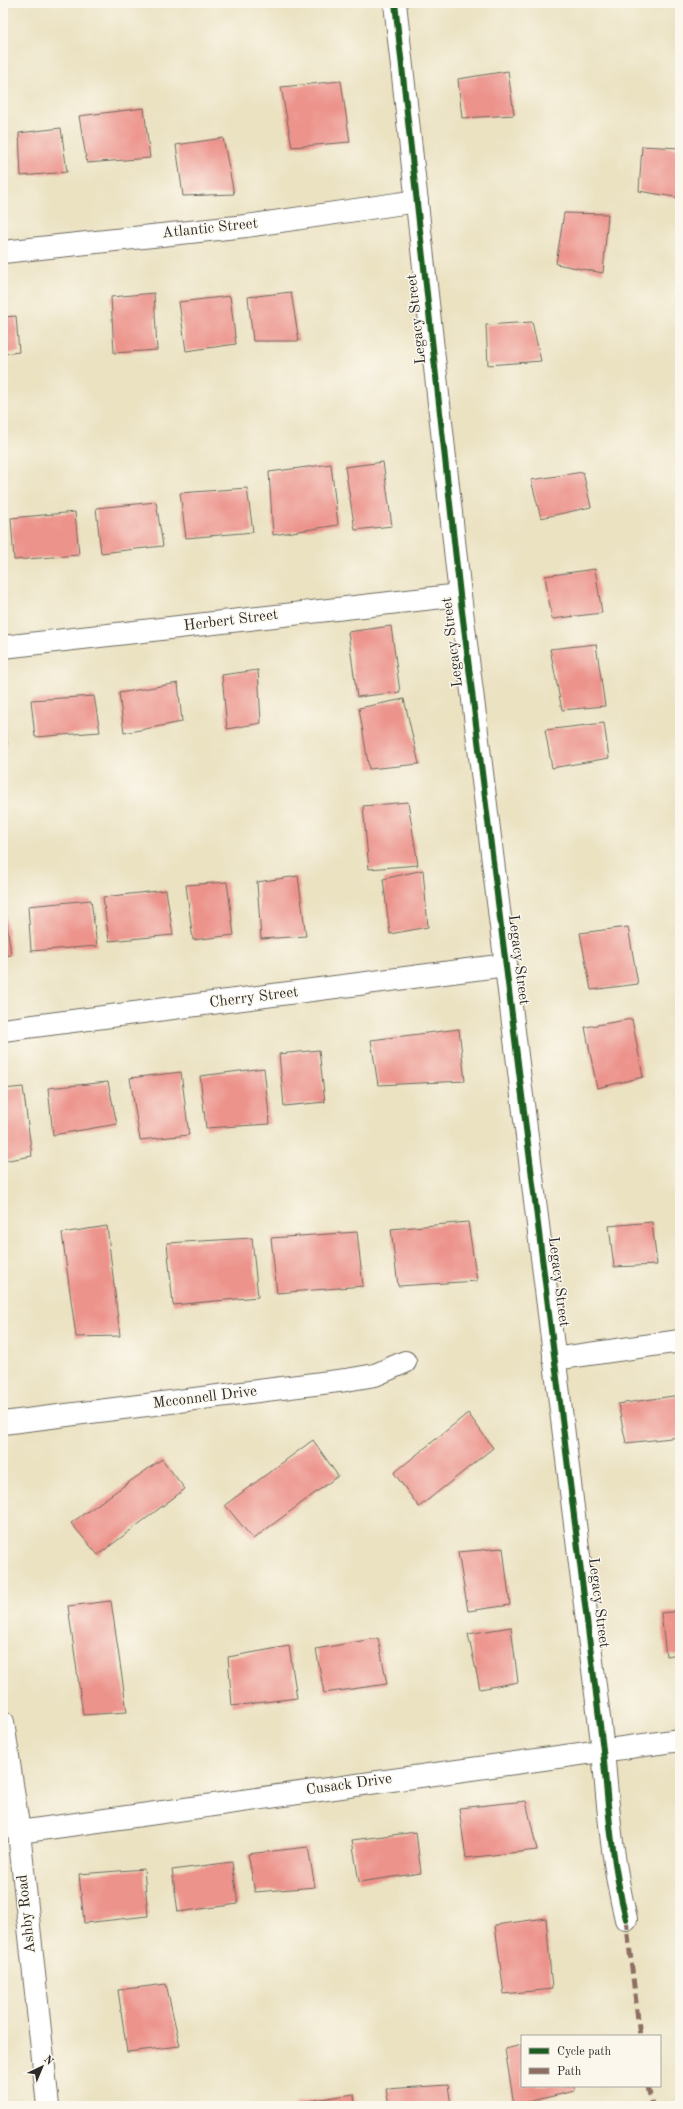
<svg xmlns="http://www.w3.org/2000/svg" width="683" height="2109" viewBox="0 0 683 2109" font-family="'Old Standard TT',serif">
<rect width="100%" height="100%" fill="#fbf7ec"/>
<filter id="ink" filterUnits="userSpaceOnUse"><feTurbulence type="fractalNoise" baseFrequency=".025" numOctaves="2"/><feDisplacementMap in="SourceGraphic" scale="8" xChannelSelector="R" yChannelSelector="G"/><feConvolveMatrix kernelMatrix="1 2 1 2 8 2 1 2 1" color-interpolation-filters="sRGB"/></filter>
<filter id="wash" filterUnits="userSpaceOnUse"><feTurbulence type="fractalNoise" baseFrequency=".012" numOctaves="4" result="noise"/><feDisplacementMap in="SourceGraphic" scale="16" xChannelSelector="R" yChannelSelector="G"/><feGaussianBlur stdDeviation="0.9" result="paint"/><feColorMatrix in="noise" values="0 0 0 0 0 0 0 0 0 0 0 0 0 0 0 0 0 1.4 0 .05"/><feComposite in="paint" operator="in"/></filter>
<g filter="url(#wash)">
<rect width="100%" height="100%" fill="#ebe2c2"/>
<g id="blocks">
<!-- building -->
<g fill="#ec938b">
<polygon points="508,71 514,115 462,118 458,79"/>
<polygon points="341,81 350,142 292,147 281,87"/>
<polygon points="144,108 150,158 87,163 79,116"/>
<polygon points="61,128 67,172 21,176 19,133"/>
<polygon points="223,138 234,194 183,196 176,145"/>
<polygon points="642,146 680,148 680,198 639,191"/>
<polygon points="564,213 608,214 603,273 556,264"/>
<polygon points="291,292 299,341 253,341 248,297"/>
<polygon points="154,293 157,350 114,353 111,297"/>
<polygon points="230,296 236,344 186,351 179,302"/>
<polygon points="16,316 19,352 3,354 3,317"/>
<polygon points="532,322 541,361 488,365 486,325"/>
<polygon points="383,462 392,526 355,530 345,467"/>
<polygon points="331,464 338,525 273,535 269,472"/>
<polygon points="583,472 591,507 541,518 531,480"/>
<polygon points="247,488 253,532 186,538 180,493"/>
<polygon points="156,502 163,546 101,553 96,508"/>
<polygon points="75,512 79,555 14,560 11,518"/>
<polygon points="595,569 602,613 552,619 545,576"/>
<polygon points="391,626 400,692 357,697 348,632"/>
<polygon points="596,644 605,706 562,710 550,649"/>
<polygon points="258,670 261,723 227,729 222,675"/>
<polygon points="178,683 182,722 124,733 119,693"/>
<polygon points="94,696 100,732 35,737 31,700"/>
<polygon points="404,699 419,764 369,769 359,708"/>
<polygon points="604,723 609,758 552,768 545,730"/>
<polygon points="3,726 4,726 7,744 3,745"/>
<polygon points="408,802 418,865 369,869 363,806"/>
<polygon points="423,870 428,927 390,934 383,879"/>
<polygon points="298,876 306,936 261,939 257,882"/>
<polygon points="227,882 234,935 193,940 186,885"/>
<polygon points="166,890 173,935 109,941 103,897"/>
<polygon points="91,900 97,946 31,951 28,906"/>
<polygon points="4,902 11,955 3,956 3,903"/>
<polygon points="628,927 638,984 591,990 580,933"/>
<polygon points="632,1019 643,1077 597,1088 585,1027"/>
<polygon points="459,1029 465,1081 378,1085 371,1040"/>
<polygon points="319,1050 325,1102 284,1106 279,1054"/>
<polygon points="264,1068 270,1124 206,1128 200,1076"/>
<polygon points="181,1072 189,1135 140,1140 130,1078"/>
<polygon points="108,1082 117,1124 53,1135 48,1088"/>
<polygon points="23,1087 32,1156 3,1161 3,1089"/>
<polygon points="468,1222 477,1281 398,1286 391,1229"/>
<polygon points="652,1222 657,1265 614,1267 609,1226"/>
<polygon points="107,1226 120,1336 76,1337 62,1233"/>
<polygon points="357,1232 363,1286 277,1293 271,1238"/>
<polygon points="252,1238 258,1297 173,1305 167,1243"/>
<polygon points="680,1395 680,1437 626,1443 618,1404"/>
<polygon points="468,1413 493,1448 419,1507 394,1473"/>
<polygon points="313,1440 338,1476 253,1539 225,1505"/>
<polygon points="162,1459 185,1489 98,1555 71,1523"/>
<polygon points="503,1548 510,1605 468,1611 458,1552"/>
<polygon points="111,1601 127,1712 83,1715 68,1606"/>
<polygon points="680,1611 680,1654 666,1656 661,1613"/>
<polygon points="511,1627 518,1682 480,1689 468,1634"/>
<polygon points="378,1638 387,1684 324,1693 316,1649"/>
<polygon points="289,1646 297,1698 232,1706 228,1657"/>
<polygon points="526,1801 537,1850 466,1858 459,1808"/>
<polygon points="416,1832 421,1873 359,1882 352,1840"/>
<polygon points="308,1847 315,1887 255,1892 248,1854"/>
<polygon points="232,1862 238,1904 178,1912 172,1870"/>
<polygon points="144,1869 148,1916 84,1923 79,1874"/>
<polygon points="546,1918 552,1989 504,1994 495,1925"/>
<polygon points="166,1984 180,2046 127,2052 118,1990"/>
<polygon points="522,2045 522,2086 574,2086 575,2091 514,2105 505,2049"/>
<polygon points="448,2085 451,2106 389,2106 386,2089"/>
<polygon points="354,2094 355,2106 296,2106 295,2103"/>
</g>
</g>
</g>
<g filter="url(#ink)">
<use href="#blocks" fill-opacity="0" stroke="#6e6b60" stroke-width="1"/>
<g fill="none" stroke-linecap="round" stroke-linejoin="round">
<defs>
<g id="minor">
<path d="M395,3l65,592 143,1155c5,57 9,113 23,169"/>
<polyline points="3,252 246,226 417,201"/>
<polyline points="3,647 460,595"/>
<polyline points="3,1030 506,965"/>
<polyline points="554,1359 680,1341"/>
<polyline points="3,1423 346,1380 375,1375 405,1362"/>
<polyline points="3,1722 19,1832 48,2106"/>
<polyline points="19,1832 680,1740"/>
</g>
</defs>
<!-- minor casing -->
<use href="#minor" stroke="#6e6b60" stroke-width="24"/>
<!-- minor -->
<use href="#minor" stroke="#fff" stroke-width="22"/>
<!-- quiet -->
<g stroke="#8d6e63" stroke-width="5" stroke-dasharray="10 5" stroke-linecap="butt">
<polyline points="626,1919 640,2036"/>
<polyline points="648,2086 652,2106"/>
</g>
<defs>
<path id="cycleway" d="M395,3l65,592 143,1155c5,57 9,113 23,169"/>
</defs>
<!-- cycleway casing -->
<use href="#cycleway" stroke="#fbf7ec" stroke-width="8"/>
<!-- cycleway -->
<use href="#cycleway" stroke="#1b5e20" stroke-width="6"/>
</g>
</g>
<g text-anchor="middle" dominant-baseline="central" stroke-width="3" stroke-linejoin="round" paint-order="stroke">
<!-- street labels -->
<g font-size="15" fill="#2b2b2b" stroke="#fbf7ec">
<text transform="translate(210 229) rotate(-6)">Atlantic Street</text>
<text transform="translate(417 319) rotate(-96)">Legacy Street</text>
<text transform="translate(231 621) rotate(-7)">Herbert Street</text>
<text transform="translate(453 642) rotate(-97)">Legacy Street</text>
<text transform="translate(518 960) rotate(83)">Legacy Street</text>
<text transform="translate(254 998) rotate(-7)">Cherry Street</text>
<text transform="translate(558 1282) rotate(83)">Legacy Street</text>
<text transform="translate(205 1398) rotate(-7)">Mcconnell Drive</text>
<text transform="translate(598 1603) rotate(83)">Legacy Street</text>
<text transform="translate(349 1785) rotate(-8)">Cusack Drive</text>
<text transform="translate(27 1914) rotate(-96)">Ashby Road</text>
</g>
</g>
<!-- margin -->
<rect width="683" height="2109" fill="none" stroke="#fbf7ec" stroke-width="16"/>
<!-- legend -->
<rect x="521" y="2035" width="140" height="52" fill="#fbf7ec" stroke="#a8a59f"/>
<rect x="529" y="2048" width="20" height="6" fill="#1b5e20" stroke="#a8a59f"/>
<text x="557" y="2055" font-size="12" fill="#2b2b2b">Cycle path</text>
<rect x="529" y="2068" width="20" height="6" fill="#8d6e63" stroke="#a8a59f"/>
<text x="557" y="2075" font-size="12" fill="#2b2b2b">Path</text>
<!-- north arrow -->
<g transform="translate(42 2067) rotate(44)" stroke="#fbf7ec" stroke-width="3" paint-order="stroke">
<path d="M0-3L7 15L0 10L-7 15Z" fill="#2b2b2b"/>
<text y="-6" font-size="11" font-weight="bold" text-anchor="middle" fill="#2b2b2b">N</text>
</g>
</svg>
